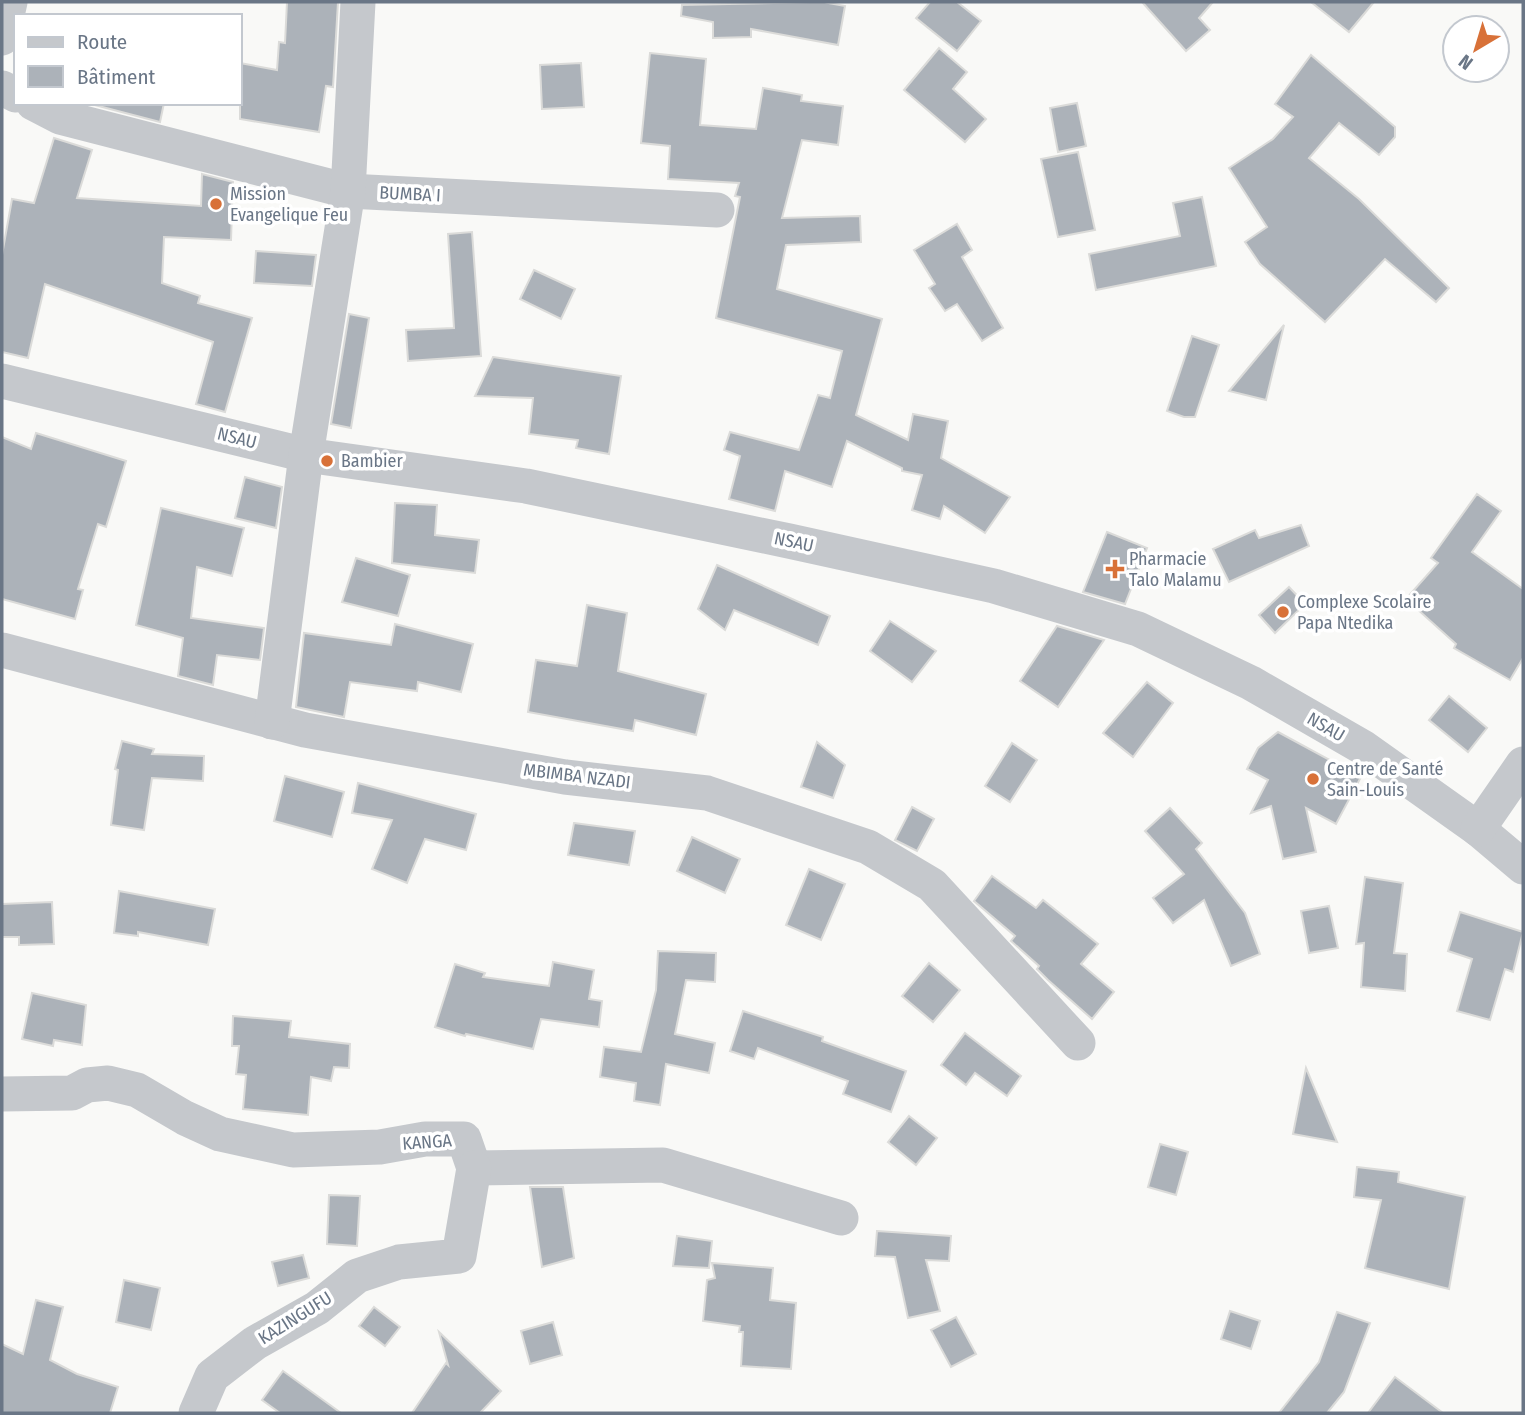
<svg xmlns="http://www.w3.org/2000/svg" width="1525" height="1415" viewBox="0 0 1525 1415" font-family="'Fira Sans Condensed',sans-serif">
<rect width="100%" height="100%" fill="#f9f9f7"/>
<!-- building -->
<g fill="#acb2b9" stroke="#dbdbd9" stroke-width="2">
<polygon points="287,2 338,2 333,87 326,86 319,132 240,119 240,63 277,70 279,42 285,43"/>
<polygon points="823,2 845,6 838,45 751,29 751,37 713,38 713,22 681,16 682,5"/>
<polygon points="930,2 957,2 981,21 957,51 916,18"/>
<polygon points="1142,2 1213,2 1199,18 1210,30 1186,51"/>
<polygon points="1311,2 1374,2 1349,32"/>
<polygon points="939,48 967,72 953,89 986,119 965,142 904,90"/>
<polygon points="650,53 706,59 700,125 756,129 763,88 802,95 801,101 843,106 838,145 802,140 782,218 860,216 861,242 786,245 777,289 882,319 856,415 908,440 913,414 948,421 941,458 1010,497 985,533 944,506 940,519 912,510 922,475 902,471 902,468 847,441 832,487 785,471 775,511 729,499 740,456 724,450 730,432 799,450 818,395 830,398 842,351 716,318 740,197 735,196 739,183 668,179 670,146 641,143"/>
<polygon points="1311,55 1395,127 1395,137 1379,155 1339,123 1309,158 1359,199 1449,288 1436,302 1385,259 1325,322 1260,264 1245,242 1267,227 1229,168 1273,139 1293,117 1275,104"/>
<polygon points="581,63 584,107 542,109 540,65"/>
<polygon points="87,103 164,103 160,122"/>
<polygon points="1077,103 1086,146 1058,152 1050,108"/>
<polygon points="54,138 92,150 77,198 201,206 202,174 233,182 231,240 164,237 162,283 200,296 198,303 252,318 225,412 196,404 213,342 45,284 28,358 2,352 2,255 12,199 34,203"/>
<polygon points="1078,152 1095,230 1058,237 1041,159"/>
<polygon points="1202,197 1216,266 1096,290 1089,254 1180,236 1173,203"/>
<polygon points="957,224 972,250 962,257 1003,328 982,341 957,304 945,311 929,288 935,284 914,250"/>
<polygon points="472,232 481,356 408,361 406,330 454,328 448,234"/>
<polygon points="256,251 316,255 312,286 254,283"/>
<polygon points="534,270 575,289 561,319 520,299"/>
<polygon points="349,314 369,318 351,428 331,424"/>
<polygon points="1284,325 1266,400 1229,391"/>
<polygon points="1192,336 1219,345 1195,417 1184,417 1167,411"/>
<polygon points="493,357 621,376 609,454 576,448 578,440 529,434 533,398 475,396"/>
<polygon points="36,433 126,461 106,527 98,524 78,589 83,590 75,619 2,599 2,437 31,449"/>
<polygon points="245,477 282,487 276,528 235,518"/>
<polygon points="1477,494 1501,511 1472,552 1523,589 1523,658 1510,680 1454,648 1456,644 1406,599 1438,563 1431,558"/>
<polygon points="395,503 437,505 435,535 479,540 475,573 392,563"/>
<polygon points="161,508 244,528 232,576 197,567 191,618 264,628 260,660 217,655 213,685 178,676 183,638 136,625"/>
<polygon points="1301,525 1309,546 1229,582 1213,549 1255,530 1259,538"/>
<polygon points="1107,532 1147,548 1125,604 1083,592"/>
<polygon points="356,558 410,575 398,616 342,602"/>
<polygon points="717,565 830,616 818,645 734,610 725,630 698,609"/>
<polygon points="1289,587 1305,604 1275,633 1259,615"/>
<polygon points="587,605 627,613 618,671 706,694 696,735 635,720 633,731 528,712 536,660 577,666"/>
<polygon points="890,621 936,651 912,682 870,651"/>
<polygon points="395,624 473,644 461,692 418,682 417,691 350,682 344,717 296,707 304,633 391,645"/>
<polygon points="1057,626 1104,640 1058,707 1020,681"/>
<polygon points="1147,682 1173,703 1133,757 1103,733"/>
<polygon points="1449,696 1487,728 1468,752 1429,720"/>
<polygon points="1278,732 1361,777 1336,824 1306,808 1316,852 1283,859 1271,806 1251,813 1268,780 1247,769 1258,748"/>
<polygon points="122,741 154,749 152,754 204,756 203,781 152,778 144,830 111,825 118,770 115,769"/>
<polygon points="817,742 845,765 833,798 801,787"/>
<polygon points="1012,743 1037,760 1010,802 985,786"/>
<polygon points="285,776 344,792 332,837 274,821"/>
<polygon points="358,783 476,814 466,850 425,839 407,883 372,869 392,820 352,813"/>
<polygon points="912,807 934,819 917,851 895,840"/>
<polygon points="1170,808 1202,843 1196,849 1245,913 1260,954 1231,966 1204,900 1173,923 1153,898 1184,874 1145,831"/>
<polygon points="574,823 635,831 629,865 568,855"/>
<polygon points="692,837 740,859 725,893 677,871"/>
<polygon points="809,869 845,884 821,940 786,925"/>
<polygon points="992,876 1036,908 1043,900 1098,944 1081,964 1114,992 1092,1019 1048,980 1037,969 1039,966 1011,941 1015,936 974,901"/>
<polygon points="1365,877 1403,883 1394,953 1407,954 1405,991 1361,987 1364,943 1356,944"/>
<polygon points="119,891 215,909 208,945 138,932 138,936 114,933"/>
<polygon points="52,902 54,944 19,945 19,937 2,937 2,904"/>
<polygon points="1329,906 1338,948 1309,953 1301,911"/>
<polygon points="1460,912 1523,932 1513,972 1505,969 1490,1020 1457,1011 1472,959 1448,951"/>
<polygon points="658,951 716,953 715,982 686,980 675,1034 715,1043 709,1073 666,1064 660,1105 634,1101 636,1083 600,1077 604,1047 641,1052 656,990"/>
<polygon points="553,962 594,970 589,999 602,1001 599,1027 541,1019 533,1049 466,1034 465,1036 435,1027 455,964 485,973 483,977 549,986"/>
<polygon points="929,963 960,990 933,1022 902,996"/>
<polygon points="32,993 86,1005 82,1045 54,1040 53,1046 22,1039"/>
<polygon points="743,1011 823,1037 822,1041 906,1071 891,1112 843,1094 848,1081 758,1048 754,1059 730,1051"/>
<polygon points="233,1016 291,1021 289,1037 350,1044 349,1068 334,1067 331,1081 311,1077 308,1115 243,1109 246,1075 236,1074 239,1046 232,1046"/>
<polygon points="965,1033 1021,1076 1007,1096 975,1073 966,1085 941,1065"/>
<polygon points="1306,1068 1337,1142 1293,1134"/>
<polygon points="909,1116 937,1138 916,1165 888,1142"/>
<polygon points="1160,1144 1188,1152 1176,1195 1148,1187"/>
<polygon points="1357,1167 1399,1172 1398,1182 1465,1197 1449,1289 1365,1268 1381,1200 1354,1197"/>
<polygon points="530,1187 563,1187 574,1258 542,1267"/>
<polygon points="329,1195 360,1196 357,1246 327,1244"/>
<polygon points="877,1231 951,1236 949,1261 926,1260 940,1311 908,1318 895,1257 875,1256"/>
<polygon points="677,1236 712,1241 709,1268 673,1266"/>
<polygon points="303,1255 309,1278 278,1286 272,1262"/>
<polygon points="712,1263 773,1268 770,1300 796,1303 791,1369 741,1366 743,1332 739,1332 740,1326 703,1321 707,1280 715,1278"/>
<polygon points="124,1280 160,1288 151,1330 116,1322"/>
<polygon points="36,1300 63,1307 50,1360 77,1374 118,1387 110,1413 2,1413 2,1344 23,1354"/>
<polygon points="374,1307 400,1327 385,1346 359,1326"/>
<polygon points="1230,1311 1260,1321 1251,1349 1221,1339"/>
<polygon points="1337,1312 1370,1323 1344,1392 1327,1413 1279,1413 1319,1362"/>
<polygon points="956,1317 976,1354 951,1367 931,1330"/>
<polygon points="553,1322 562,1355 530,1364 521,1331"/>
<polygon points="439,1332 501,1391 480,1413 412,1413 446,1363 448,1365"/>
<polygon points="283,1371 341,1413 280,1413 262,1400"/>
<polygon points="1395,1377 1443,1413 1368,1413"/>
</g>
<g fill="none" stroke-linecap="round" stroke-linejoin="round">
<!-- minor -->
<g stroke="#c5c8cc" stroke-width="35">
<polyline points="2,38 10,2"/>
<polyline points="2,88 16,95"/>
<polyline points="33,103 60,117 348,191 717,210"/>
<polyline points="2,381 306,455 526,486 789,541 994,586 1138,629 1251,683 1364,748 1478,829 1523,867"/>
<polyline points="2,650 305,730 565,777 707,793 868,847 932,885 1078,1043"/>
<polyline points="272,722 306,455 348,191 358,2"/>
<polyline points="1478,829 1523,764"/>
<polyline points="2,1094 72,1093 87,1085 108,1083 137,1090 185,1118 220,1134 293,1150 380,1147 425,1139 464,1139 474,1168 663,1165 841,1218"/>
<polyline points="196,1413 212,1376 255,1343 317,1308 357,1276 399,1262 459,1256 474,1168"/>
</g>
</g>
<!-- markers -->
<g fill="#d87138" stroke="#fff" stroke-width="2.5">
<circle cx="216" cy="204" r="7"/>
<circle cx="327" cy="461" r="7"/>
<path d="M1111.5 558.5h7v7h7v7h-7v7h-7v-7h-7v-7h7z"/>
<circle cx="1283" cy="612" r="7"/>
<circle cx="1313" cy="779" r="7"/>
</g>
<g text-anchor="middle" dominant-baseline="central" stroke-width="7" stroke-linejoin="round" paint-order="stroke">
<!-- poi labels -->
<g font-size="18" fill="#6a7686" stroke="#fff" text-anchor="start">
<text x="230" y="194">Mission<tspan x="230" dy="21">Evangelique Feu</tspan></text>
<text x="341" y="461">Bambier</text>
<text x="1129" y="559">Pharmacie<tspan x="1129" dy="21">Talo Malamu</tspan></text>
<text x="1297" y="602">Complexe Scolaire<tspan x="1297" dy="21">Papa Ntedika</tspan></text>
<text x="1327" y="769">Centre de Santé<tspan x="1327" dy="21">Sain-Louis</tspan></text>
</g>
<!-- street labels -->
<g font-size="18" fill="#6a7686" stroke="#fff">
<text transform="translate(410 194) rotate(3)">BUMBA I</text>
<text transform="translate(237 438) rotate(14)">NSAU</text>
<text transform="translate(794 542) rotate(12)">NSAU</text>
<text transform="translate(1326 727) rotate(30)">NSAU</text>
<text transform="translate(577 776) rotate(7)">MBIMBA NZADI</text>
<text transform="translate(427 1142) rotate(-4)">KANGA</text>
<text transform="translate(295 1318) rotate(-32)">KAZINGUFU</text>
</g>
</g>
<!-- border -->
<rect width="1525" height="1415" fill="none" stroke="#6a7686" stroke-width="7"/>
<!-- legend -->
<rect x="14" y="14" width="228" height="91" fill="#ffffff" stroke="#c3c8cf" stroke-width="2"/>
<rect x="28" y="37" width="35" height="10" fill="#c5c8cc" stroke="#c3c8cf" stroke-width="2"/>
<text x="77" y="49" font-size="21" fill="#6a7686">Route</text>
<rect x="28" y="66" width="35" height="21" fill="#acb2b9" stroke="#c3c8cf" stroke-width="2"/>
<text x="77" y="84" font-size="21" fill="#6a7686">Bâtiment</text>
<!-- north arrow -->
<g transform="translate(1476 49) rotate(218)"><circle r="33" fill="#ffffff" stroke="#c3c8cf" stroke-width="2"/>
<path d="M0-5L12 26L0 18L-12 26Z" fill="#d87138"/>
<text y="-10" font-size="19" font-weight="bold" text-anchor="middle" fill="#6a7686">N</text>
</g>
</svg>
